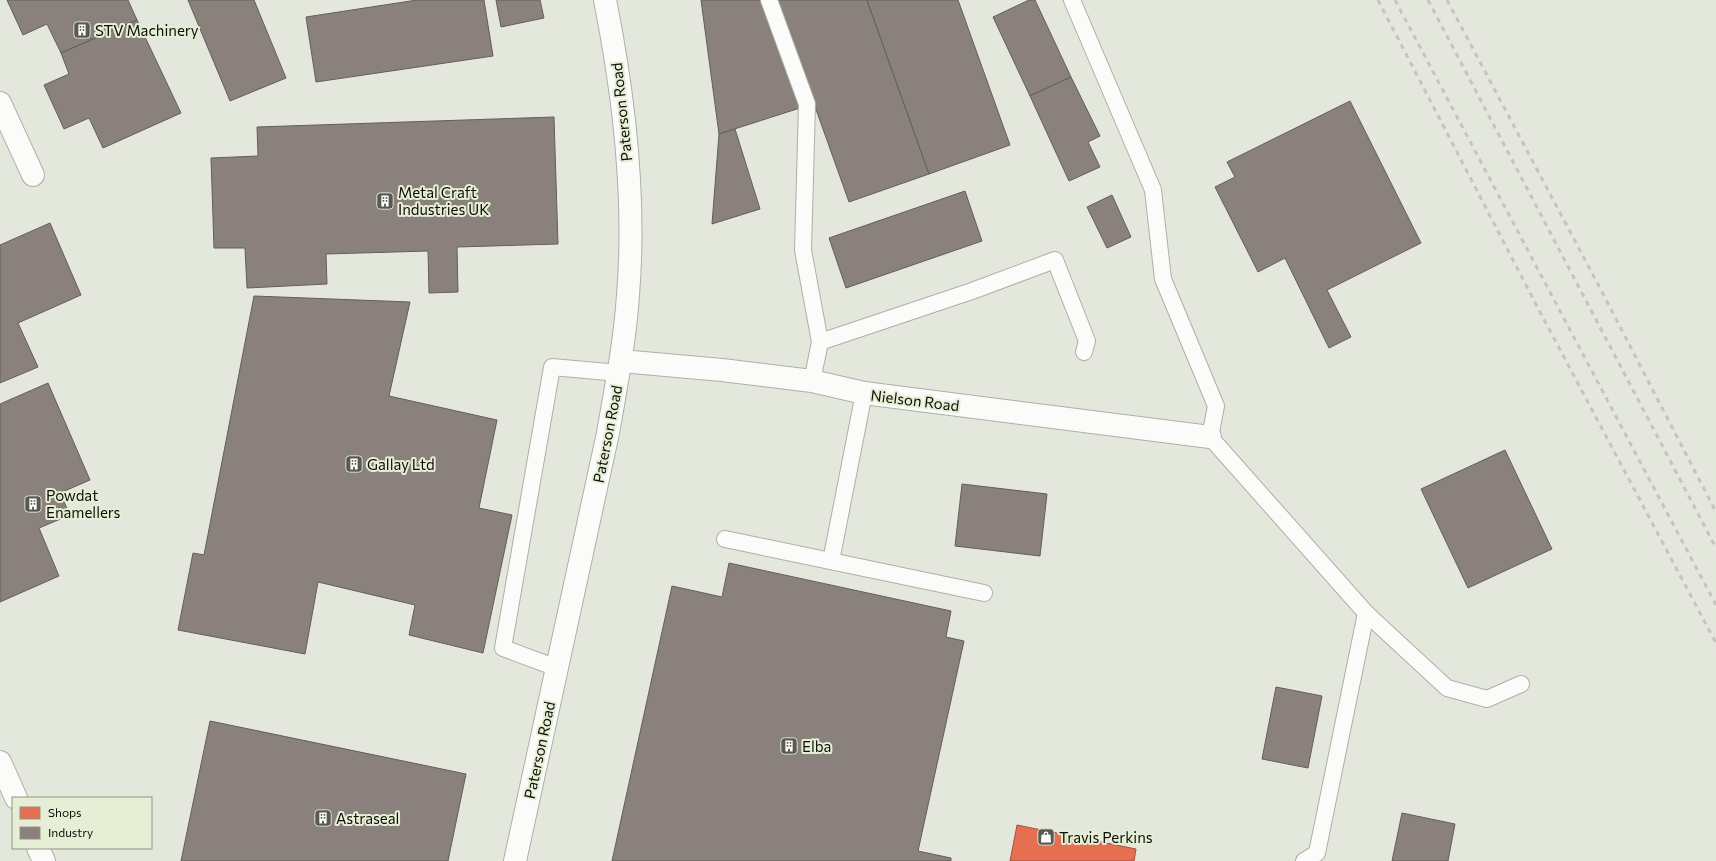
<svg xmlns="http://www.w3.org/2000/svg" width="1716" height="861" viewBox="0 0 1716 861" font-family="Commissioner,sans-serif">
<rect width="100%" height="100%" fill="#e4e8dc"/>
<!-- shops -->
<polygon fill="#e76f51" stroke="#a5523b" points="1017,825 1136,849 1134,861 1010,861"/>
<!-- industry -->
<g fill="#8a817c" stroke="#645e59">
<polygon points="7,0 128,0 137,20 61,53 47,24 23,35"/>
<polygon points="188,0 254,0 286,78 230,101"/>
<polygon points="417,0 484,0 493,56 316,82 306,17"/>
<polygon points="496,0 540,0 544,18 501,27"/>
<polygon points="701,0 761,0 800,108 719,134"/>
<polygon points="777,0 867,0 929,174 849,202"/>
<polygon points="867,0 958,0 1010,145 929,174"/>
<polygon points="1029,0 1035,0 1071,77 1030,96 993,17"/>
<polygon points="137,20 181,113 103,148 89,118 64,129 44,85 69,74 61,53"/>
<polygon points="1071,77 1100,136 1088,142 1100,167 1069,181 1030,96"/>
<polygon points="1350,101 1421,243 1327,290 1351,337 1329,348 1285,258 1258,272 1215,187 1235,177 1227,162"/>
<polygon points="554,117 558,244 457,247 458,292 429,293 428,251 326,254 327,284 247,288 245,248 214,248 211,158 258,156 257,127"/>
<polygon points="735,129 760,209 712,224 719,134"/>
<polygon points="965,191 982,241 846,288 829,238"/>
<polygon points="1112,195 1131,237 1107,248 1087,207"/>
<polygon points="50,223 81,295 18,323 38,367 0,383 0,245"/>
<polygon points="254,296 410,302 389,396 497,420 479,508 512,515 483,653 409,635 415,605 318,582 305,654 178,630 193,553 204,555"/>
<polygon points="48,383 90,480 60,493 70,515 39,528 59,576 0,602 0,404"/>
<polygon points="1505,450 1552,549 1468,588 1421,489"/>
<polygon points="962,484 1047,494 1040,556 955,546"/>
<polygon points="729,563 951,611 946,637 964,641 918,851 951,858 951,861 612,861 672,586 722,597"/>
<polygon points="1276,687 1322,696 1308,768 1262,759"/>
<polygon points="210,721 466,774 448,861 181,861"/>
<polygon points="1402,813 1455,824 1448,861 1392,861"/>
</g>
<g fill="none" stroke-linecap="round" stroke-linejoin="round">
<defs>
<g id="service">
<polyline points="769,0 807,104 803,250 820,342 812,381"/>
<polyline points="1072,0 1153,190 1163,279 1216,406 1210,437 1366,613 1447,688 1487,699 1521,684"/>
<polyline points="820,342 972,291 1055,260 1087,341 1084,352"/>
<polyline points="725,539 984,593"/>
<polyline points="831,561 864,393"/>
<polyline points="557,668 503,648 552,367 619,373"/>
<polyline points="1304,861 1317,853 1366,613"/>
</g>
<g id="minor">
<polyline points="0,103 33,175"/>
<polyline points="621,361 722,370 812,381 864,393 1210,437"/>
<polyline points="0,762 16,798"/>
<polyline points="38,848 44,861"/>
<path d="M515,861l93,-428c8,-46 17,-92 20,-138 8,-97 -4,-200 -23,-295"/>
</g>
</defs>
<!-- service casing -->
<use href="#service" stroke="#acb0a6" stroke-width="18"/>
<!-- minor casing -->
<use href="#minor" stroke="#acb0a6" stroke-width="24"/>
<!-- service -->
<use href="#service" stroke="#fbfcfa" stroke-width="16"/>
<!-- minor -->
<use href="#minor" stroke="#fbfcfa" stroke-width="22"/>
<!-- rail -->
<g stroke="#c4c4c2" stroke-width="3" stroke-dasharray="5 5" stroke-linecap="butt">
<polyline points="1378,0 1541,314 1716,643"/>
<polyline points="1395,0 1716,605"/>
<polyline points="1428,0 1716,548"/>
<polyline points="1447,0 1600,288 1716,512"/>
</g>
</g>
<!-- icons -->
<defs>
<symbol id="building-square" viewBox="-11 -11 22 22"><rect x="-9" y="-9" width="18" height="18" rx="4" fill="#585a52" stroke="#e6eed6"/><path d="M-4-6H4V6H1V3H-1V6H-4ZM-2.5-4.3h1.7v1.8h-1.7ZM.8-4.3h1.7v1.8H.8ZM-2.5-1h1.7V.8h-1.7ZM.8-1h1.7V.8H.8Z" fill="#fff"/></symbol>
<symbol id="shop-square" viewBox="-11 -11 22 22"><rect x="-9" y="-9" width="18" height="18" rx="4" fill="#585a52" stroke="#e6eed6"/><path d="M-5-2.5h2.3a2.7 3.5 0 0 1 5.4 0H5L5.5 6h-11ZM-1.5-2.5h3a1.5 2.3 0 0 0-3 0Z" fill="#fff"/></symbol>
</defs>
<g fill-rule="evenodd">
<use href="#building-square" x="72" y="20" width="20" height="20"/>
<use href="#building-square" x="375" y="191" width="20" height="20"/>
<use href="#building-square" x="344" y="454" width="20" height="20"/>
<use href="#building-square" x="23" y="494" width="20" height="20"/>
<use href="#building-square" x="779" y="736" width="20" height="20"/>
<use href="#building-square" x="313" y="808" width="20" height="20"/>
<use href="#shop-square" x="1036" y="827" width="20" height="20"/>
</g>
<g text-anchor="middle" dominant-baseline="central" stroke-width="4" stroke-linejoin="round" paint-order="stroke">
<!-- poi labels -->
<g font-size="15" fill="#0c0e07" stroke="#e6eed6" text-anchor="start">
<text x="95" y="30">STV Machinery</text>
<text x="398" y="192">Metal Craft<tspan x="398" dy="17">Industries UK</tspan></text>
<text x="367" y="464">Gallay Ltd</text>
<text x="46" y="495">Powdat<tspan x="46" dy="17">Enamellers</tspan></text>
<text x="802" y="746">Elba</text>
<text x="336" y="818">Astraseal</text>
<text x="1059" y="837">Travis Perkins</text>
</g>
<!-- street labels -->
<g font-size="15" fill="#0c0e07" stroke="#e6eed6">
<text transform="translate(621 112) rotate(-96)">Paterson Road</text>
<text transform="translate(915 400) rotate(7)">Nielson Road</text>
<text transform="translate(607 434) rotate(-79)">Paterson Road</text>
<text transform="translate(539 750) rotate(-78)">Paterson Road</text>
</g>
</g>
<!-- legend -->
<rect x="12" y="797" width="140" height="52" fill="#e6eed6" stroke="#8f9483"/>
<rect x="20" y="807" width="20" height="12" fill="#e76f51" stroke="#8f9483"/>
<text x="48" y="817" font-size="12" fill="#0c0e07">Shops</text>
<rect x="20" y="827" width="20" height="12" fill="#8a817c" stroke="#8f9483"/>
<text x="48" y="837" font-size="12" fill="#0c0e07">Industry</text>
</svg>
